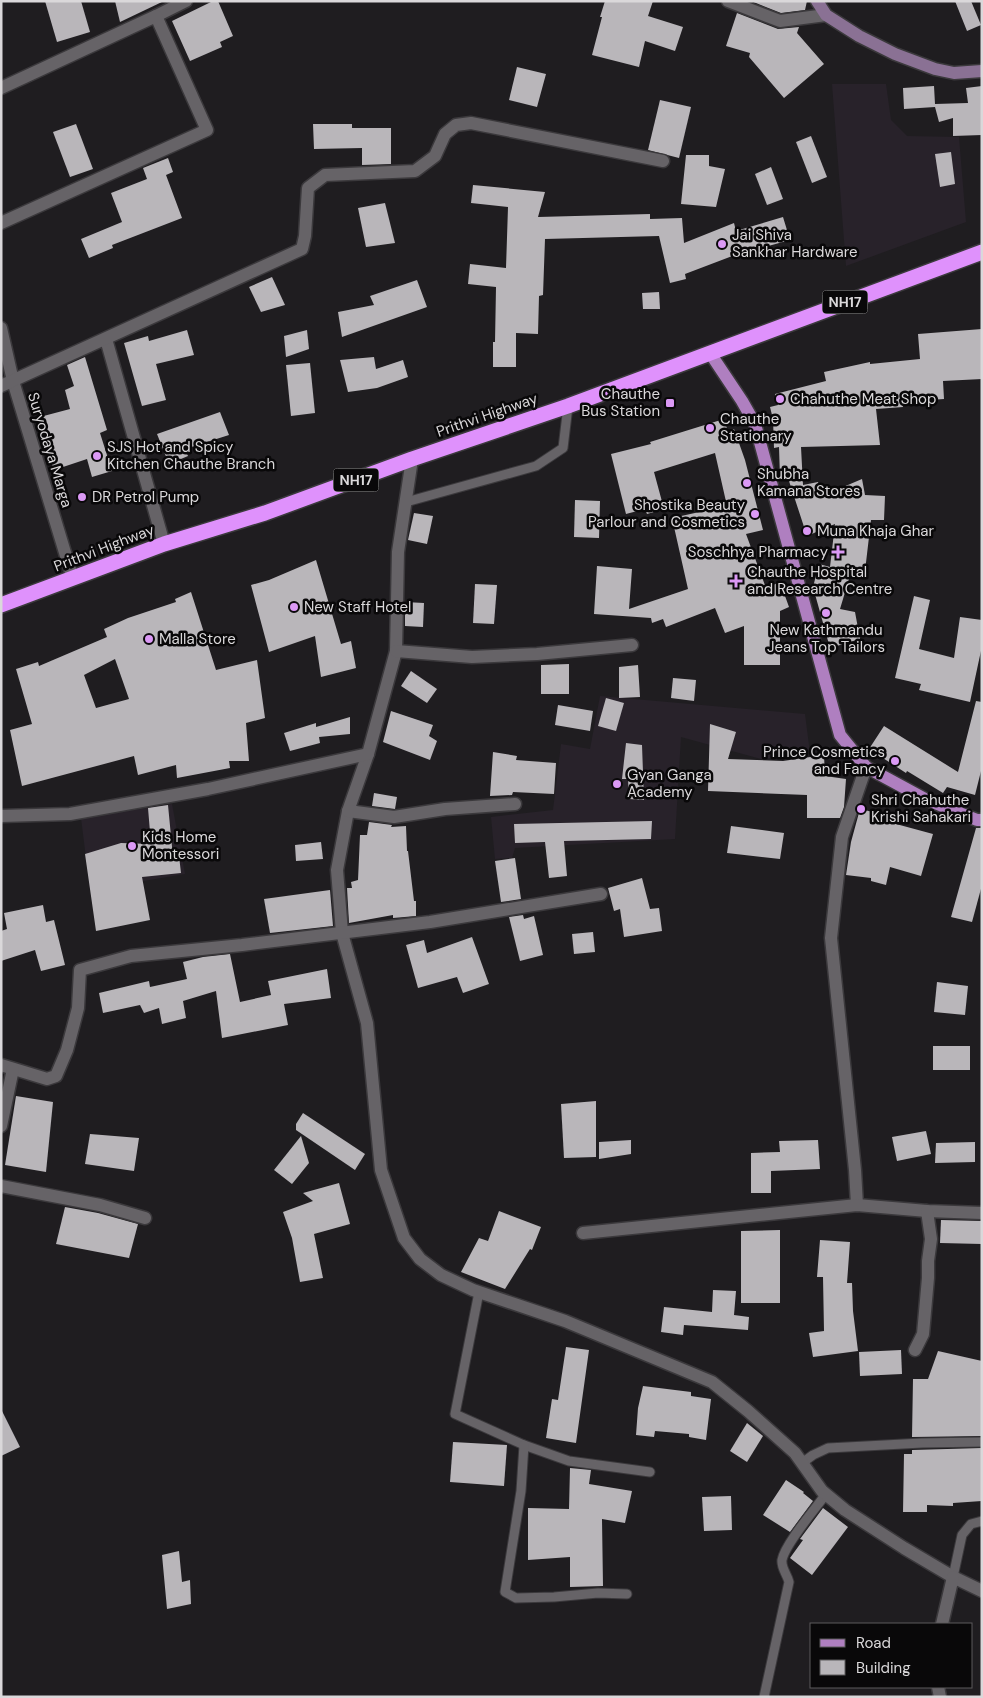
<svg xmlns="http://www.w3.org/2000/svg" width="983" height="1698" viewBox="0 0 983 1698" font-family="'DM Sans',sans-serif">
<rect width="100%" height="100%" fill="#1f1d20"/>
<!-- built -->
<g fill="#28222a">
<polygon points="832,84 886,84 891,120 907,136 959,137 966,222 846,266"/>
<polygon points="600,696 805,714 810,753 761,759 681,737 675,839 515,848 512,858 495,859 491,817 553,810 561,744 590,749"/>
<polygon points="172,804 185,874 90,890 81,818"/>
</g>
<!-- building -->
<g fill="#b9b6ba" fill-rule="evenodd">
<polygon points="45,1 81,1 90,32 57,42"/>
<polygon points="115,1 164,1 120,22"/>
<polygon points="213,1 218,1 233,36 220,42 222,47 190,61 172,21"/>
<polygon points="605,1 653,1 648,16 683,27 675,51 645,41 639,67 592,55 602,17 600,17"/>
<polygon points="751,1 807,1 805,10 781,13"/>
<polygon points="955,1 971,1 981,25 967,31"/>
<polygon points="737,13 778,29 799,27 797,33 824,64 784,98 749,57 750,53 726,46"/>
<polygon points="517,67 546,74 537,107 509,100"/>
<polygon points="934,86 935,104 968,103 966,88 982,86 982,135 953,136 953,118 939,122 935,107 904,109 903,88"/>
<polygon points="660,100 691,107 679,158 648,150"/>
<polygon points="76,124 93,169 70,177 53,132"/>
<polygon points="313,124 352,124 352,128 391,128 391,164 362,165 362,148 314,149"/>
<polygon points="811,136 827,177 812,183 796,142"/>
<polygon points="951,152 955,184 940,187 935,154"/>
<polygon points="686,155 709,155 709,166 725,169 716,207 681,204"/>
<polygon points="168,158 173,172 166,175 182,218 112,245 113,248 89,258 81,239 122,222 111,193 147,179 143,168"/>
<polygon points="771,167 783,199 767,205 755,174"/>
<polygon points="473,185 545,192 538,217 650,214 650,219 682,218 684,243 734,223 736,231 783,217 790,240 757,249 756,247 685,274 686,279 670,283 659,236 545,239 543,295 539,296 538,334 516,333 516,367 493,367 493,342 495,342 496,287 468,284 470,264 506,268 508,207 471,203"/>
<polygon points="385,203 395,243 366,247 358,208"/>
<polygon points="272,277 285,305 261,312 249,287"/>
<polygon points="417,280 427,307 342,337 338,312 374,305 370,296"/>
<polygon points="659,292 660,309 643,309 642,293"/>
<polygon points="982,329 982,379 943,381 944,399 902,402 903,407 876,409 880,445 801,447 803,485 818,482 822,496 862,479 865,495 885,496 884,520 871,520 865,571 852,569 840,609 855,612 860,639 830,648 813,587 819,564 830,567 835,524 807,536 788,478 780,478 779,447 774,448 773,419 770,407 778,405 775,394 826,381 824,372 870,362 870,364 920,359 918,334"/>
<polygon points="187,330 194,355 156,364 166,400 142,406 124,343 148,336 149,341"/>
<polygon points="307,330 309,349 286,357 284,336"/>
<polygon points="85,357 107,430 100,433 112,471 92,477 87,459 54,470 36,418 70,409 65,390 74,386 67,365"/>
<polygon points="374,357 376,369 403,360 408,377 377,388 348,392 340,360"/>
<polygon points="310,363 315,413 291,416 286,365"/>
<polygon points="220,412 229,435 185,449 188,456 169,464 157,434"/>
<polygon points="724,419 728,432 734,429 745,460 763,530 746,534 766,588 780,582 789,607 780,611 780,665 744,665 744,626 725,633 715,608 666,627 663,619 652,623 651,618 594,614 597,566 632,569 629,609 688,589 672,518 727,506 715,453 654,472 664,509 647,514 645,509 626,514 611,454 651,444 650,442"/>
<polygon points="575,500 600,501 599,538 574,537"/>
<polygon points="414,513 433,516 427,544 408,540"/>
<polygon points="316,560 341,644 351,641 356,668 321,677 315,636 269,652 251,585 269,580"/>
<polygon points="475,584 497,585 494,624 473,623"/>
<path d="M191,592l25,78 41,-10 8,58 -19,5 3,38h-20l1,7 -53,10 -1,-13 -38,10 -4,-19 -112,30 -12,-56 22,-6 -16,-55 22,-7 1,4 68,-29 -3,-8 24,-11 48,-16 -1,-3zM115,659l14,40 -33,9 -12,-33z"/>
<polygon points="914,596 930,600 919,649 954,658 960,617 982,620 982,646 970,702 919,690 921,684 895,678"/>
<polygon points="405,602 424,603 423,627 405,626"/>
<polygon points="569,664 569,694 541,694 541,665"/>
<polygon points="638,665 640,697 619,698 619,667"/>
<polygon points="411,671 437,689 427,703 401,686"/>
<polygon points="673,678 696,680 694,701 671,698"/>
<polygon points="606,698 624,703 616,731 598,726"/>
<polygon points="976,701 982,702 982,767 975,795 947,787 943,793 907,771 906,773 869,749 884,726 958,772"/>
<polygon points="558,705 593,711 590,731 555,725"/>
<polygon points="391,711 433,725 429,736 437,741 430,760 383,742"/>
<polygon points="350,717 350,734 319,737 320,743 290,751 284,733 316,723 316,727"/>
<polygon points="710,724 736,732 728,759 783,761 824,755 825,776 846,779 844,807 840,818 807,818 807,795 708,791"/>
<polygon points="626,743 642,745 644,800 629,799 628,779 622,779"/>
<polygon points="493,752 517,756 516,760 556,763 554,794 513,792 512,795 490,796"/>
<polygon points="374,793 397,797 395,809 372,806"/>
<polygon points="168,805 173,857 179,856 181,873 142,877 150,920 96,931 85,854 121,843 151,844 148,808"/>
<polygon points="860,809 886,815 885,821 933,834 921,876 890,867 886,885 871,881 871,878 846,875 851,842"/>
<polygon points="652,821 651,839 564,841 567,876 549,878 545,842 515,843 514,824"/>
<polygon points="369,822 392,825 391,827 406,826 407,851 408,851 414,901 416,901 416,916 393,918 393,915 349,923 347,888 352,888 351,882 358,880 360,835 367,835"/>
<polygon points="731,826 784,833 780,859 727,853"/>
<polygon points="976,828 982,828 982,885 972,922 951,917"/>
<polygon points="321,842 323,859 296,861 295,845"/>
<polygon points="515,858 521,899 501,902 495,861"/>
<polygon points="642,878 650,909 659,908 662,931 624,937 620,909 614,911 608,888"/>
<polygon points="330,890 333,926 270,933 264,899"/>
<polygon points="43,905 46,922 54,920 65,965 41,971 35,950 1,961 1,931 7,929 4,913"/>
<polygon points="523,915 524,919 534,916 543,955 520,961 509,917"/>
<polygon points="593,932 595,952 574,954 572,934"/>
<polygon points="472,937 489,984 463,993 457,977 418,988 406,945 424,940 427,953"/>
<polygon points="230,954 240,1002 271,995 268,981 327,969 331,998 284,1004 288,1025 222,1038 216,991 183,1001 186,1018 162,1024 159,1008 144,1013 140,1005 103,1013 99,993 149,981 150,987 187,979 183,962 203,957"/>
<polygon points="937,982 968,986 965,1015 934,1012"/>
<rect x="933" y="1046" width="37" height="24"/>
<polygon points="16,1096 53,1102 46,1172 5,1165"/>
<polygon points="596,1101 596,1157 564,1158 561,1104"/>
<polygon points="303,1113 365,1154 355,1170 296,1130 296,1124"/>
<polygon points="926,1131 931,1154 897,1161 892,1137"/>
<polygon points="90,1134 139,1138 134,1171 85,1164"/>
<polygon points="301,1136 309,1163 292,1184 274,1170"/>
<polygon points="631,1140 631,1154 599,1159 599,1142"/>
<polygon points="818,1140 820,1169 771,1171 771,1193 751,1193 751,1153 780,1152 779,1141"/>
<polygon points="975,1142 975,1162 935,1163 936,1143"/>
<polygon points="339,1183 350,1224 314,1234 323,1278 300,1282 292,1238 283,1212 313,1201 303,1193"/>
<polygon points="65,1207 98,1213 138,1224 129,1258 56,1244"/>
<polygon points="499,1211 541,1227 532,1250 530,1249 505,1289 461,1272 479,1238 488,1241"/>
<polygon points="941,1220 982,1221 982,1244 940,1243"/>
<polygon points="780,1230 780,1303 741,1303 741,1231"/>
<polygon points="820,1240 850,1242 847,1283 852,1283 853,1311 858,1351 813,1357 809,1333 824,1331 823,1277 817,1277"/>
<polygon points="713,1290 736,1291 734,1315 749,1317 748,1330 684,1325 683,1335 661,1332 664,1307 712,1312"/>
<polygon points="566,1347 589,1350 576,1443 546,1438 552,1399 558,1400"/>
<polygon points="901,1350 902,1374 860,1376 859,1352"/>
<polygon points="938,1351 982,1361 982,1436 912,1437 913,1379 928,1379"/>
<polygon points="643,1386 691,1392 691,1396 711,1399 706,1440 689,1437 689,1434 655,1431 654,1437 636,1435 638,1408"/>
<polygon points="1,1409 20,1447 1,1456"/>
<polygon points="747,1423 763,1436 747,1462 730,1451"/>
<polygon points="453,1442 507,1445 504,1486 450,1482"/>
<polygon points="982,1448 982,1501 953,1503 953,1506 927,1505 927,1512 903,1512 904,1454 912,1454 912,1450"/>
<polygon points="570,1468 591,1470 589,1484 632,1491 625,1523 602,1519 603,1586 570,1587 570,1557 528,1560 528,1508 569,1509"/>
<polygon points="786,1480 804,1492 803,1493 813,1501 790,1532 763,1515"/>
<polygon points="731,1496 732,1530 704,1531 702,1497"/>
<polygon points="823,1508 848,1527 812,1575 790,1558 803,1540 800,1539"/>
<polygon points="179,1551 182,1582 190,1580 191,1604 167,1609 162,1555"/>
</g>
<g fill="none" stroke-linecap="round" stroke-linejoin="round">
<defs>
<g id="lane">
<polyline points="406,502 536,466 563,448 568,406"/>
<polyline points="479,1292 455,1414 524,1445 569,1461 650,1472"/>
<polyline points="524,1445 521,1491 505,1592 516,1598 554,1597 598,1593 627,1594"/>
<polyline points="802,1463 813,1455 828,1448 922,1443 982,1442"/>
<polyline points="953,1577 962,1535 971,1524 982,1521"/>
<path d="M764,1697l25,-115c-2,-8 -8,-14 -7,-22 3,-16 33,-51 44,-66"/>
</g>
<g id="street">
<polyline points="728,1 780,21 826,15"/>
<polyline points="156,16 186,1"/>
<polyline points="1,88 156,16 207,130 1,223"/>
<polyline points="1,328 13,381 73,579"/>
<polyline points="106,339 164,544"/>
<polyline points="1,386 302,249 305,236 308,188 325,175 415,171 435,156 445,134 456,125 471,123 663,161"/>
<polyline points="412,459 398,552 396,651 368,754 348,811 337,870 342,933 367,1023 381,1170 404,1238 420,1259 441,1275 473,1290 565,1321 712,1382 748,1411 795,1453 822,1491 845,1510 904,1548 953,1577 982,1591"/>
<polyline points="396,651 472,657 537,654 632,645"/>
<polyline points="348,811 394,817 445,809 515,804"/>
<polyline points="1,816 70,814 208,789 368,754"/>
<polyline points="1,1065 47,1079 56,1076 67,1050 78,1008 80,970 131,956 242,945 430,922 601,894"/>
<polyline points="1,1126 13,1069"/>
<polyline points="1,1186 100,1205 145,1218"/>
<polyline points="857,1205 855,1170 831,938 842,837 866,767"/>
<polyline points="583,1233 857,1205 927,1211 982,1213"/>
<polyline points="915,1350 923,1334 928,1278 928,1261 931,1239 927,1211"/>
<polyline points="942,1624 953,1577"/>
<polyline points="938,1687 940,1697"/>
</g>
<polyline id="secondary" points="817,1 826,15 859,36 895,54 935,69 954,73 982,71"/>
<polyline id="primary" points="710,353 742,401 755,424 840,735 866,767 925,799 977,820 982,820"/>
<polyline id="highway" points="1,605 164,544 265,513 412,459 568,406 982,252"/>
</defs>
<!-- lane casing -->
<use href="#lane" stroke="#3b393c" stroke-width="11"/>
<!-- street casing -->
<use href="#street" stroke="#3b393c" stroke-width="15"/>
<!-- secondary casing -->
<use href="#secondary" stroke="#3b393c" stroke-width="15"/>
<!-- primary casing -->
<use href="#primary" stroke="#3b393c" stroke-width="15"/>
<!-- highway casing -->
<use href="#highway" stroke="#3b393c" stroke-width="18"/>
<!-- lane -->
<use href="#lane" stroke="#666367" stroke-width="9"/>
<!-- street -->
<use href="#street" stroke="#666367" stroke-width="12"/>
<!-- secondary -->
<use href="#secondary" stroke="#8a7194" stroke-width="12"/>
<!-- primary -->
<use href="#primary" stroke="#af7fc0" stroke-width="12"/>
<!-- highway -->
<use href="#highway" stroke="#df91fc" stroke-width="15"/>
</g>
<!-- markers -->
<g fill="#db99f5" stroke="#090809" stroke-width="2">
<circle cx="722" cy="244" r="5"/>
<circle cx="780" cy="399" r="5"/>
<rect x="665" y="398" width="10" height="10" rx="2.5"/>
<circle cx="710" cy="428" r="5"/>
<circle cx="97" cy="456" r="5"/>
<circle cx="747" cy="483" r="5"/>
<circle cx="82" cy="497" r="5"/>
<circle cx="755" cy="514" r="5"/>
<circle cx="807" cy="531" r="5"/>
<path d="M835.5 544.5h5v5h5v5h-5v5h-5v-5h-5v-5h5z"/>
<path d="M733.5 573.5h5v5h5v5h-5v5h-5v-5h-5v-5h5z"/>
<circle cx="294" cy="607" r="5"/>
<circle cx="826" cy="613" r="5"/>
<circle cx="149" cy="639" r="5"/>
<circle cx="895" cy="761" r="5"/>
<circle cx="617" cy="784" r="5"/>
<circle cx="861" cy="809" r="5"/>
<circle cx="132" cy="846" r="5"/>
</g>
<g text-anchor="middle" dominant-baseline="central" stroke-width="5" stroke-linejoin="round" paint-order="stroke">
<!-- shield labels -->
<g fill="#090809" stroke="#9b9a9b" stroke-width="1">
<rect x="822.5" y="290.5" width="45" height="23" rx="4"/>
<rect x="333.5" y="468.5" width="45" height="23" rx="4"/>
</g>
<g font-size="14" font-weight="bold" fill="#dad8da">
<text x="845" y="302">NH17</text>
<text x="356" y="480">NH17</text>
</g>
<!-- poi labels -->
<g font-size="15" fill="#dad8da" stroke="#090809" text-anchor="start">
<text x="732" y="235">Jai Shiva<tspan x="732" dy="17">Sankhar Hardware</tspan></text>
<text x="660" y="394" text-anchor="end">Chauthe<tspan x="660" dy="17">Bus Station</tspan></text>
<text x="790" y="399">Chahuthe Meat Shop</text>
<text x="720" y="419">Chauthe<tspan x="720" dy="17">Stationary</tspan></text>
<text x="107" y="447">SJS Hot and Spicy<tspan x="107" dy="17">Kitchen Chauthe Branch</tspan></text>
<text x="757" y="474">Shubha<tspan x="757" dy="17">Kamana Stores</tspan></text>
<text x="92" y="497">DR Petrol Pump</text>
<text x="745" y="505" text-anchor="end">Shostika Beauty<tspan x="745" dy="17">Parlour and Cosmetics</tspan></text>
<text x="817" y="531">Muna Khaja Ghar</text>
<text x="828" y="552" text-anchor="end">Soschhya Pharmacy</text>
<text x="747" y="572">Chauthe Hospital<tspan x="747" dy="17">and Research Centre</tspan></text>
<text x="304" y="607">New Staff Hotel</text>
<text x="826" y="630" text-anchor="middle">New Kathmandu<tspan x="826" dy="17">Jeans Top Tailors</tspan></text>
<text x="159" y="639">Malla Store</text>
<text x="885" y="752" text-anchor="end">Prince Cosmetics<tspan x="885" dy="17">and Fancy</tspan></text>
<text x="627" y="775">Gyan Ganga<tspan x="627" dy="17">Academy</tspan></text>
<text x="871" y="800">Shri Chahuthe<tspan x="871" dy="17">Krishi Sahakari</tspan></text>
<text x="142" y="837">Kids Home<tspan x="142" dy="17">Montessori</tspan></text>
</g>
<!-- street labels -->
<g font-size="15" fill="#dad8da" stroke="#090809">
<text transform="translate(487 415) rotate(-19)">Prithvi Highway</text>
<text transform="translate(50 450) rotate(73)">Suryodaya Marga</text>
<text transform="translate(104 548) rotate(-21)">Prithvi Highway</text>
</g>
</g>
<!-- border -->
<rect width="983" height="1698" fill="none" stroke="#dad8da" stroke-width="5"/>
<!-- legend -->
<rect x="810" y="1623" width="162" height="65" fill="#090809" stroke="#5d5b5d"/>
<rect x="820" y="1639" width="25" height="8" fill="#af7fc0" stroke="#5d5b5d"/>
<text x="856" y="1648" font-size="15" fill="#dad8da">Road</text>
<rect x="820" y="1660" width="25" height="15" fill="#b9b6ba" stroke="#5d5b5d"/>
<text x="856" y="1673" font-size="15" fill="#dad8da">Building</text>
</svg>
